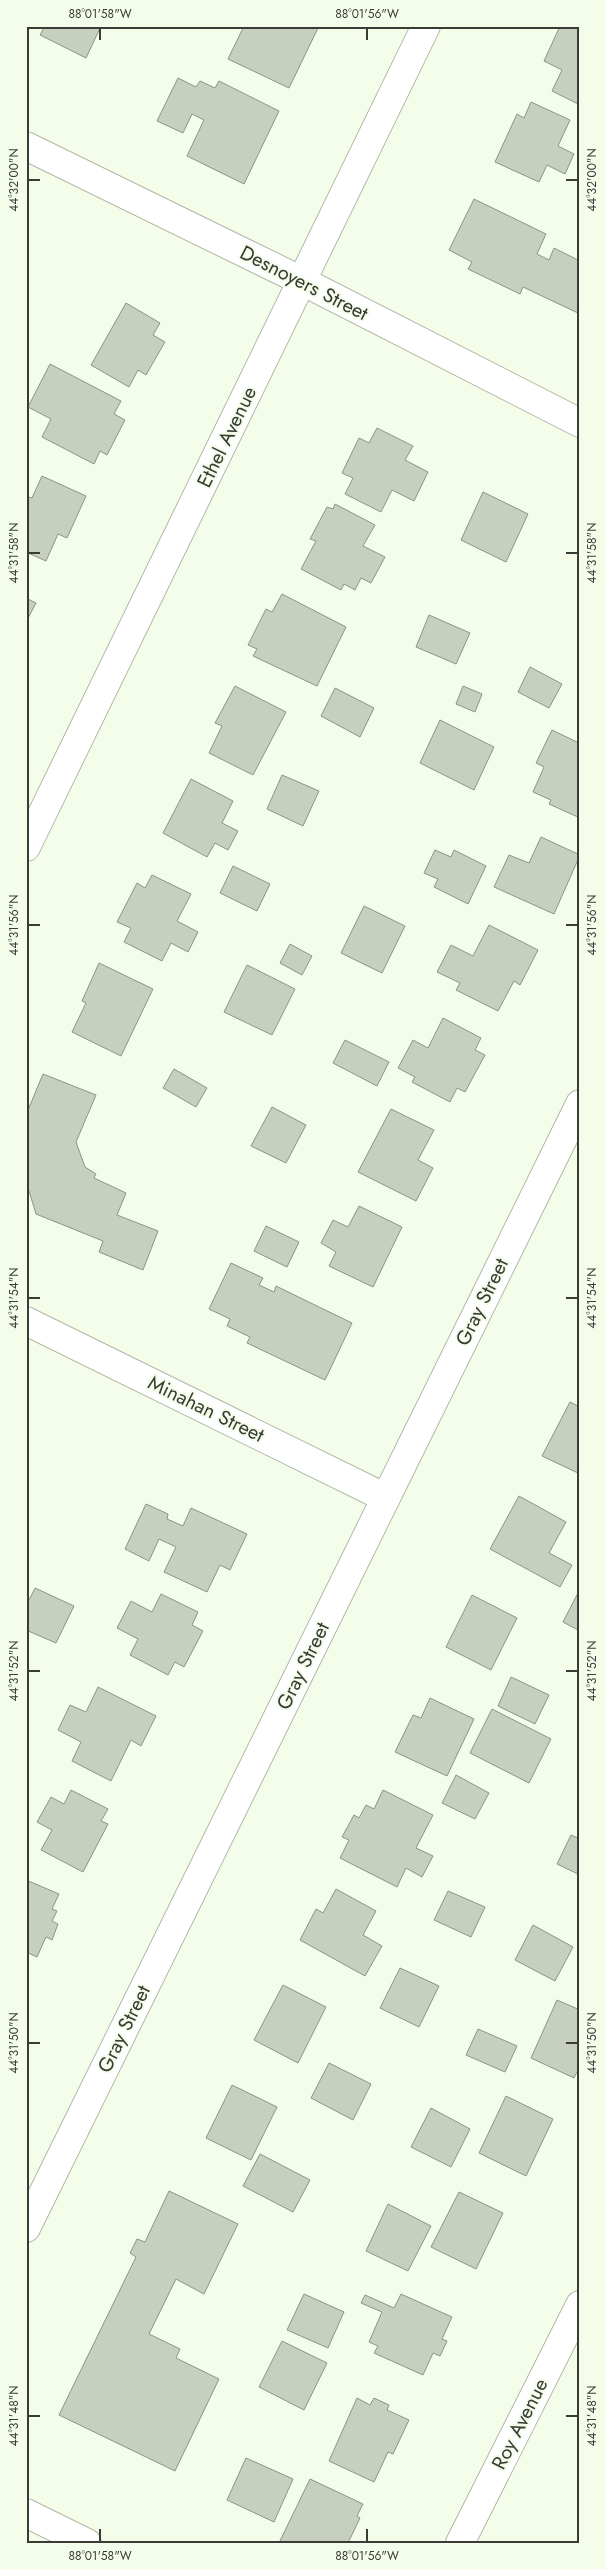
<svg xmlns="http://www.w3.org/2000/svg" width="606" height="2569" viewBox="0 0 606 2569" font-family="Jost,sans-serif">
<rect width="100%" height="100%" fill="#f4fdea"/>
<!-- building -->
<g fill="#c7d0be" stroke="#8c9483">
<polygon points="45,26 101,26 86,58 40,35"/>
<polygon points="244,26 319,26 289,88 228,59"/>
<polygon points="560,26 580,26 580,105 552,91 562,70 544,61"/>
<polygon points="178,78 196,87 200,81 215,88 219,81 279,111 244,184 187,156 204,120 192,114 183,133 157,121"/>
<polygon points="531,102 570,120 558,146 574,154 565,174 547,165 539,182 495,162 517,114 524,118"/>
<polygon points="474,199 546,234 537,254 549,260 554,248 580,261 580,314 523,287 520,294 468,269 472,262 449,250"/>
<polygon points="126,303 160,323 153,335 165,342 146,375 138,370 129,387 91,365"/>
<polygon points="50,364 121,401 114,414 125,420 107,455 100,451 94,464 42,437 51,419 28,407"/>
<polygon points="377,428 413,446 405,460 428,472 414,501 392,490 381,512 345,494 353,478 342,473 359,438 369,443"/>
<polygon points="42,476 86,496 67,538 58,534 46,561 26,552 26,496 32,498"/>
<polygon points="483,492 528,514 506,562 461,540"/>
<polygon points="335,504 375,525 363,546 385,557 371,583 361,578 355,590 344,584 341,590 301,569 316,541 310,539 327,507 333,509"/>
<polygon points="282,594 346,627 317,686 253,656 257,649 248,645 266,609 272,612"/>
<polygon points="26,598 36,603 26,622"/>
<polygon points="429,615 470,633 456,664 416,647"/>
<polygon points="530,667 562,684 549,708 518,692"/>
<polygon points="235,686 286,712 253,775 209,753 222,726 215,723"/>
<polygon points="463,686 482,694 475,712 456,704"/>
<polygon points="335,688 374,708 360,737 321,716"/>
<polygon points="440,720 494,747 474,790 420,763"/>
<polygon points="552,730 579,743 580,740 580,818 549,804 551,800 533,792 544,767 536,763"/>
<polygon points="282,775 319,791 303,826 267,809"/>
<polygon points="191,779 233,801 222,823 238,831 228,850 215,843 207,857 163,833"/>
<polygon points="541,837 580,855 554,914 494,887 509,855 529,863"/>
<polygon points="435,850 451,857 454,850 486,866 468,904 434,887 438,879 424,873"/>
<polygon points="233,866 270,884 257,911 220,893"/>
<polygon points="152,875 191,894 177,921 198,932 188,952 171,943 162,961 124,942 131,928 117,922 137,883 145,888"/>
<polygon points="364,906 405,926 382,973 341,953"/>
<polygon points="489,925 538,950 520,985 514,981 498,1011 456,990 460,983 437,972 451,945 473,956"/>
<polygon points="290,944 312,956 302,975 280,963"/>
<polygon points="99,963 153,989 121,1056 72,1032 86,1003 82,1001"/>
<polygon points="247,965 295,989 272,1035 224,1012"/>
<polygon points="443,1018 481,1038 475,1050 485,1055 465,1092 457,1088 450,1102 412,1082 415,1077 398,1068 413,1040 428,1048"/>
<polygon points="345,1040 389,1062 377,1086 333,1063"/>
<polygon points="174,1069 207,1088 196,1107 163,1088"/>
<polygon points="43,1074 96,1095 76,1142 85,1167 96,1174 94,1178 126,1193 117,1215 158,1231 143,1270 99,1252 103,1241 36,1214 26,1181 26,1115"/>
<polygon points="272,1107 306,1125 286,1163 251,1146"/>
<polygon points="391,1109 434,1130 418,1160 433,1168 416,1201 358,1172"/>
<polygon points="359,1206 402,1227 373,1287 329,1266 336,1252 321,1243 333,1220 348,1227"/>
<polygon points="266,1226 299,1242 287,1267 254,1251"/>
<polygon points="231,1263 263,1278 259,1285 274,1292 276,1286 352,1323 325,1380 247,1343 250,1337 227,1326 230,1319 209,1309"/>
<polygon points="570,1402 580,1407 580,1474 542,1456"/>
<polygon points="519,1496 566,1522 549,1553 572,1565 560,1587 490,1549"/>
<polygon points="146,1504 168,1514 167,1519 183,1526 191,1508 247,1534 230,1570 220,1565 207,1592 164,1572 176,1547 159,1539 149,1561 125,1549"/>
<polygon points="35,1588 74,1606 56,1643 26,1630 26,1606"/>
<polygon points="580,1589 580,1631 563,1622"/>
<polygon points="161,1594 198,1612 192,1625 203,1631 184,1667 175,1662 168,1675 130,1655 138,1639 117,1628 131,1601 152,1612"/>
<polygon points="472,1595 517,1618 491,1670 446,1647"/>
<polygon points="511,1677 549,1695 535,1724 498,1706"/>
<polygon points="98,1687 156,1716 141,1746 131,1740 111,1781 72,1761 81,1742 58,1730 70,1705 86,1712"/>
<polygon points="430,1698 474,1719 447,1776 395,1752 413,1715 421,1718"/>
<polygon points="492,1709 551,1739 529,1783 470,1753"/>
<polygon points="456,1775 489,1793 475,1819 442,1803"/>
<polygon points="71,1790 108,1809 101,1821 108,1824 83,1872 41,1850 52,1830 37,1822 51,1797 64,1804"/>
<polygon points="383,1790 433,1815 416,1848 433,1856 422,1877 406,1868 397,1887 340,1858 349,1840 342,1837 354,1815 359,1818 366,1805 374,1809"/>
<polygon points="571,1835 580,1839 580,1875 557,1864"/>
<polygon points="26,1880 59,1894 52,1909 57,1911 52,1921 58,1924 52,1940 46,1937 37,1957 26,1952"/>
<polygon points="336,1889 376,1911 363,1935 382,1946 365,1976 300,1940 316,1909 323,1913"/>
<polygon points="448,1891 485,1907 471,1937 434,1920"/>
<polygon points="533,1925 573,1947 555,1981 515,1960"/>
<polygon points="400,1968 439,1986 419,2027 380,2008"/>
<polygon points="283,1985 326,2007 298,2063 254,2040"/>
<polygon points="557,2000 580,2010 580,2066 574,2078 531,2058"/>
<polygon points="478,2029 517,2046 505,2072 466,2055"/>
<polygon points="329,2063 371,2084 353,2120 311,2098"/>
<polygon points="232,2085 277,2107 251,2160 206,2138"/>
<polygon points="506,2096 553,2119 526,2176 479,2153"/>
<polygon points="431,2108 470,2129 451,2167 411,2147"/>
<polygon points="260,2154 310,2180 293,2212 243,2186"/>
<polygon points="169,2191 238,2224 204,2294 176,2279 149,2334 180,2349 176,2358 219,2379 175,2471 59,2415 136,2257 130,2253 137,2239 145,2242"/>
<polygon points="459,2192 503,2213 476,2269 431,2247"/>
<polygon points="388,2204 431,2226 408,2271 366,2251"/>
<polygon points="304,2294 344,2312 328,2348 287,2330"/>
<polygon points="401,2294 452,2317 442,2339 447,2341 440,2356 433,2353 423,2375 374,2353 378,2346 369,2342 382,2312 361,2303 365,2295 394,2308"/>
<polygon points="282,2341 327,2363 304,2410 259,2387"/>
<polygon points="357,2398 370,2405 374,2398 389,2405 387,2410 409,2420 393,2454 388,2452 374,2482 329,2461"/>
<polygon points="246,2458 293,2479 274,2522 227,2500"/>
<polygon points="310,2479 363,2504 357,2516 360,2518 348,2543 279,2543"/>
</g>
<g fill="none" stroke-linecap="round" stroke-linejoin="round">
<defs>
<g id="minor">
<polyline points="26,146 302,281 580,423"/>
<polyline points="26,847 426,26"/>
<polyline points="26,1321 386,1498"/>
<polyline points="26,2228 580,1104"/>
<polyline points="26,2513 87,2543"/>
<polyline points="460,2543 580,2305"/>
</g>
</defs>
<!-- minor casing -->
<use href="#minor" stroke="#b1b9a8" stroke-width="30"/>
<!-- minor -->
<use href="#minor" stroke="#fff" stroke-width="28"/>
</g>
<!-- ticks -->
<path fill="none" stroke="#383c35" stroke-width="2" d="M100,28v12M367,28v12M28,180h12M566,180h12M28,553h12M566,553h12M28,925h12M566,925h12M28,1298h12M566,1298h12M28,1671h12M566,1671h12M28,2043h12M566,2043h12M28,2416h12M566,2416h12M100,2529v13M367,2529v13"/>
<g text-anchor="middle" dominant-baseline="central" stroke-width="4" stroke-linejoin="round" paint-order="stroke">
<!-- street labels -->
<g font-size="20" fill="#383c35" stroke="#f4fdea">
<text transform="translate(304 283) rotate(27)">Desnoyers Street</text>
<text transform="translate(227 437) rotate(-64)">Ethel Avenue</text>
<text transform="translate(482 1302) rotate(-64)">Gray Street</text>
<text transform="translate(206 1409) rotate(26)">Minahan Street</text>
<text transform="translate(303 1666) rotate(-64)">Gray Street</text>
<text transform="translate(124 2029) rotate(-64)">Gray Street</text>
<text transform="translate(520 2424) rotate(-63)">Roy Avenue</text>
</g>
</g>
<!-- border -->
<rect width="606" height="2569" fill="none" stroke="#f4fdea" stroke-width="55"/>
<rect x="28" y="28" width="550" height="2514" fill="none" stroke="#383c35" stroke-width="2"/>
<g font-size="12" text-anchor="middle" fill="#383c35">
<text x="100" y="18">88°01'58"W</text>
<text x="367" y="18">88°01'56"W</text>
<text transform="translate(14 180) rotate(-90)" y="4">44°32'00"N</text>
<text transform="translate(592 180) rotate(-90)" y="4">44°32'00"N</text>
<text transform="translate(14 553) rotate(-90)" y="4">44°31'58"N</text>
<text transform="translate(592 553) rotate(-90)" y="4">44°31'58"N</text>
<text transform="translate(14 925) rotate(-90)" y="4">44°31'56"N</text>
<text transform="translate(592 925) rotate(-90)" y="4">44°31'56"N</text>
<text transform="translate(14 1298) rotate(-90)" y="4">44°31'54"N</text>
<text transform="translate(592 1298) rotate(-90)" y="4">44°31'54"N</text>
<text transform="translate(14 1671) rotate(-90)" y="4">44°31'52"N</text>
<text transform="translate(592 1671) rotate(-90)" y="4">44°31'52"N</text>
<text transform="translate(14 2043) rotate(-90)" y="4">44°31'50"N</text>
<text transform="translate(592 2043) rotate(-90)" y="4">44°31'50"N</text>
<text transform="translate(14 2416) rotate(-90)" y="4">44°31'48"N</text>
<text transform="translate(592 2416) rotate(-90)" y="4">44°31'48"N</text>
<text x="100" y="2560">88°01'58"W</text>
<text x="367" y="2560">88°01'56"W</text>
</g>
</svg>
